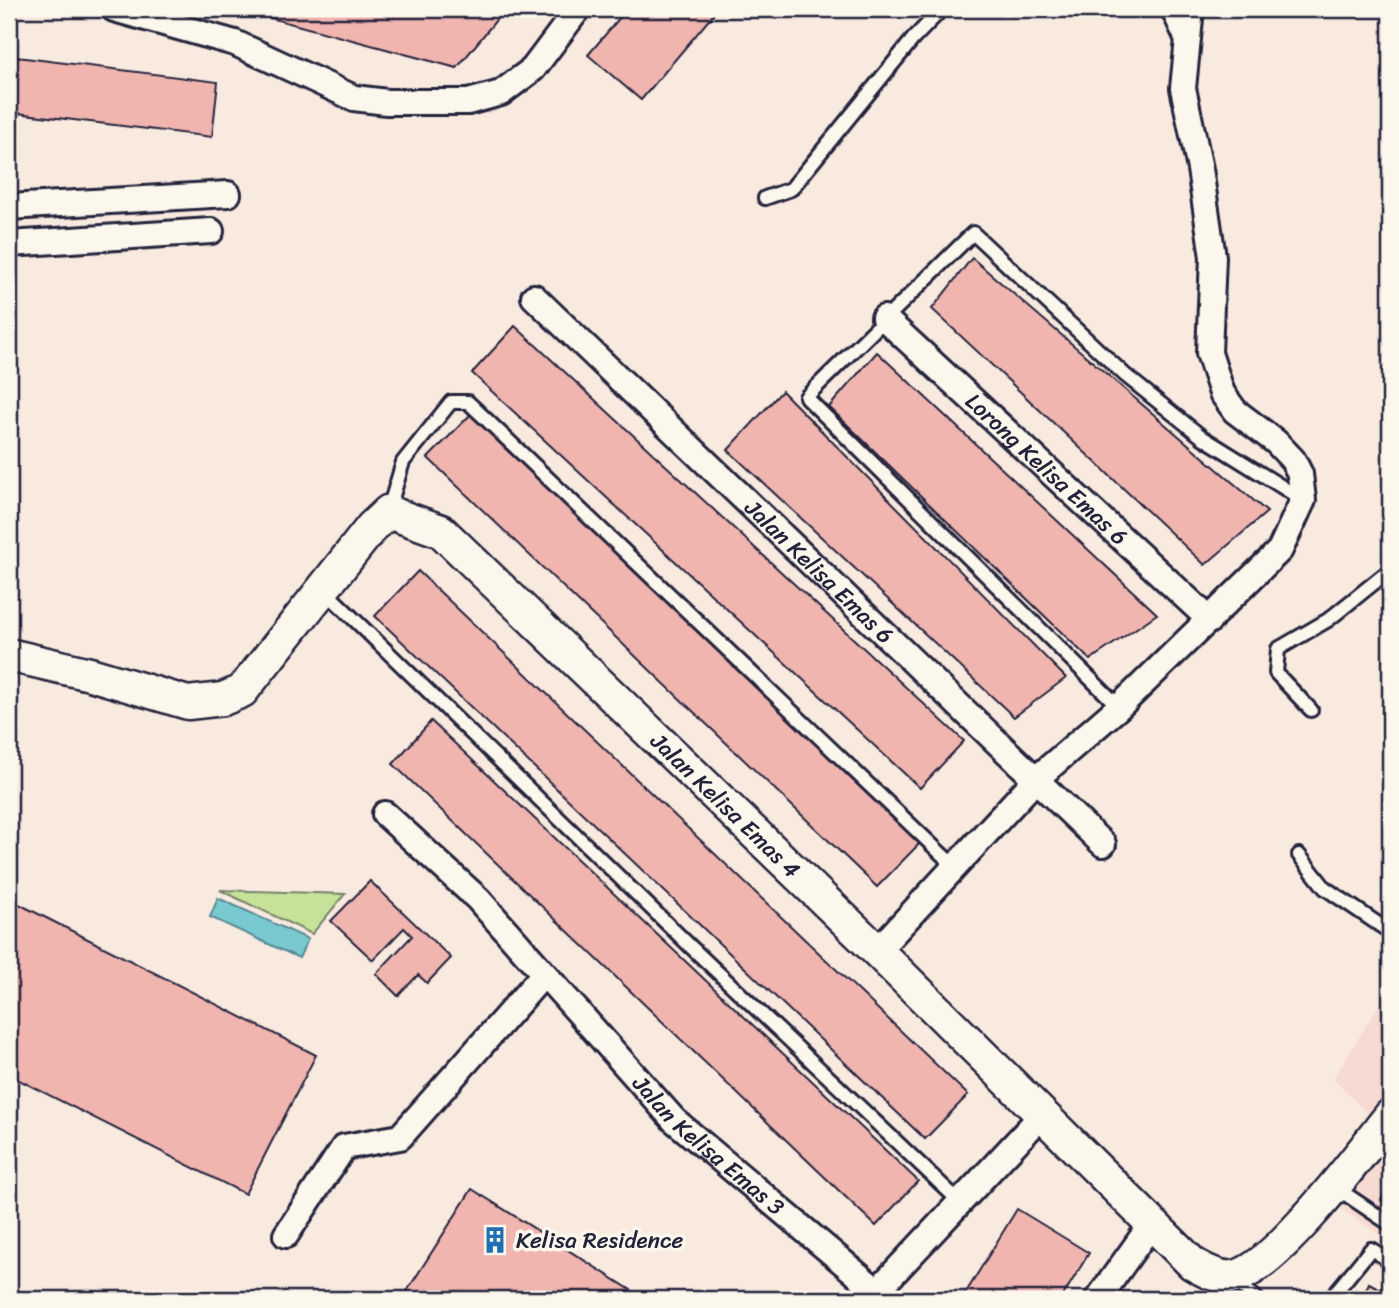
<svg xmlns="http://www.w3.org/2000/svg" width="1399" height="1308" viewBox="0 0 1399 1308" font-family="Sriracha,sans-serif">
<rect width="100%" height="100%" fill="#f9eae0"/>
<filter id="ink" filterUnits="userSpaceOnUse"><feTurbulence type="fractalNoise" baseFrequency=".0143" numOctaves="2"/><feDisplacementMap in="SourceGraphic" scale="14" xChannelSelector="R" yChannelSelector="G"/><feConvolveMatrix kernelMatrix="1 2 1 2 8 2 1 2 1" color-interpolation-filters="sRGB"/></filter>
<g filter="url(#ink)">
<!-- built -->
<g fill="#f7dad2">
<polygon points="1390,987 1390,1136 1333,1079"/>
<polygon points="1390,1144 1390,1242 1341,1209"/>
</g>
<!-- green -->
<polygon fill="#c6e299" stroke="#74826a" stroke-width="2" points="220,890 345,894 312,934"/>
<!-- water -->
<polygon fill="#79cad0" stroke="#568794" stroke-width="2" points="218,898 308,939 299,958 210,917"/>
<!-- building -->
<g fill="#f1b5b0" stroke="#22223b" stroke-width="2">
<polygon points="237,9 505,9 457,68"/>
<polygon points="627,9 718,9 641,100 588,55"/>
<polygon points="9,56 218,82 212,137 9,112"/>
<polygon points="972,258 1267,512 1205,565 932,309"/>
<polygon points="515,326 964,741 920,788 472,373"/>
<polygon points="877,352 1157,614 1090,660 829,407"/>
<polygon points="782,391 1066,678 1014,717 728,450"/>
<polygon points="471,414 920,843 877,887 428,458"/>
<polygon points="418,571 968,1095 925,1139 375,616"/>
<polygon points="431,721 918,1181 876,1226 393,764"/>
<polygon points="370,881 451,958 427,983 418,975 398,996 376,974 412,936 404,928 373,960 331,921"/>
<polygon points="9,899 316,1055 245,1194 9,1075"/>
<polygon points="1390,1184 1390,1206 1381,1200"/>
<polygon points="472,1189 645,1299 420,1299 407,1291"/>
<polygon points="1017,1209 1089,1253 1061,1299 962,1299"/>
<polygon points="1369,1283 1388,1293 1390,1289 1390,1299 1351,1299 1356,1290 1364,1294"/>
</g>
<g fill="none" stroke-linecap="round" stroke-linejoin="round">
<defs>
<g id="service">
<polyline points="1167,9 1183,43"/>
<polyline points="765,198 791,189 913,39 942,9"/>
<polyline points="388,512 403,462 451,402 468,402 955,867"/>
<polyline points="323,589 690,946 960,1202"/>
<polyline points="1119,707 806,397 973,233 1125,375 1202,437 1303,500"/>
<polyline points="1311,710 1276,673 1278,649 1328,620 1390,570"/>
<polyline points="1299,855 1325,888 1390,932"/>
<polyline points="1335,1187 1390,1224"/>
<polyline points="1233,1279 1257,1299"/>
<polyline points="1330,1299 1371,1249 1390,1261"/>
</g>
<g id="minor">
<polyline points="114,9 235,43 354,98 387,102 468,102 501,93 533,69 578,9"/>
<polyline points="9,207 228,194"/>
<polyline points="9,244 211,231"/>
<path id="s1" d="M534,297l569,547"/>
<path id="s2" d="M884,318l326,302"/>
<path id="s3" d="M385,814l93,85 196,221 203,171"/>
<polyline points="877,951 1036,779 1119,707 1280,550 1303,500 1300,474 1293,460 1276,442 1235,411 1222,393 1209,353 1213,257 1200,169 1183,88 1191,9"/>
<polyline points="286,1235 344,1147 400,1137 544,974"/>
<polyline points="877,1291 1041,1116"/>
<polyline points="1098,1299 1153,1222"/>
</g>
<g id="tertiary">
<path id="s4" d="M9,655l81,19 98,29 35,-4 19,-8 130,-164 16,-15 53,19 436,420 316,313c12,7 27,15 41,13 41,-8 128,-125 156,-161"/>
</g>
</defs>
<!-- service casing -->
<use href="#service" stroke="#22223b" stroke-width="18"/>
<!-- minor casing -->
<use href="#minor" stroke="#22223b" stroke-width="30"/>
<!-- tertiary casing -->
<use href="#tertiary" stroke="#22223b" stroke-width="37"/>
<!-- service -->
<use href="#service" stroke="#fbf7ec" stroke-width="12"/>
<!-- minor -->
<use href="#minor" stroke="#fbf7ec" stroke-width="24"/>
<!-- tertiary -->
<use href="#tertiary" stroke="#fbf7ec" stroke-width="32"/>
</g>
</g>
<!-- icons -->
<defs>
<symbol id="building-bare" viewBox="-9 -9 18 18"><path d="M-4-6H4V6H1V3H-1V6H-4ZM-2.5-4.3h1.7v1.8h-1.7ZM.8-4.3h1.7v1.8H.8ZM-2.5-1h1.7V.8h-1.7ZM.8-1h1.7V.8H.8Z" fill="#1f6fb2" stroke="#fbf7ec" stroke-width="2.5" paint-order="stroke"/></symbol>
</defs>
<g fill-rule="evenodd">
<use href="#building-bare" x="476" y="1221" width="38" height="38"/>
</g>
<g text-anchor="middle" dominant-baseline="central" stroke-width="7" stroke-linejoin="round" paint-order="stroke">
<!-- street labels -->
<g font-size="23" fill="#22223b" stroke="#fbf7ec">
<text stroke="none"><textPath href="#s2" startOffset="222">Lorong Kelisa Emas 6</textPath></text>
<text stroke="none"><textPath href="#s1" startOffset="396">Jalan Kelisa Emas 6</textPath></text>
<text stroke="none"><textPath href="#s4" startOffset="924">Jalan Kelisa Emas 4</textPath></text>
<text stroke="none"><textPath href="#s3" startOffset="464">Jalan Kelisa Emas 3</textPath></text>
</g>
<!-- poi labels -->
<g font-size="23" fill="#22223b" stroke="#fbf7ec" text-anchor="start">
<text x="516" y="1240">Kelisa Residence</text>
</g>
</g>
<!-- margin -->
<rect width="1399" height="1308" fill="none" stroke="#fbf7ec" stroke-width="35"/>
<rect x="18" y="18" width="1364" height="1273" fill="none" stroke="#22223b" stroke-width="2.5" filter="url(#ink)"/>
</svg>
